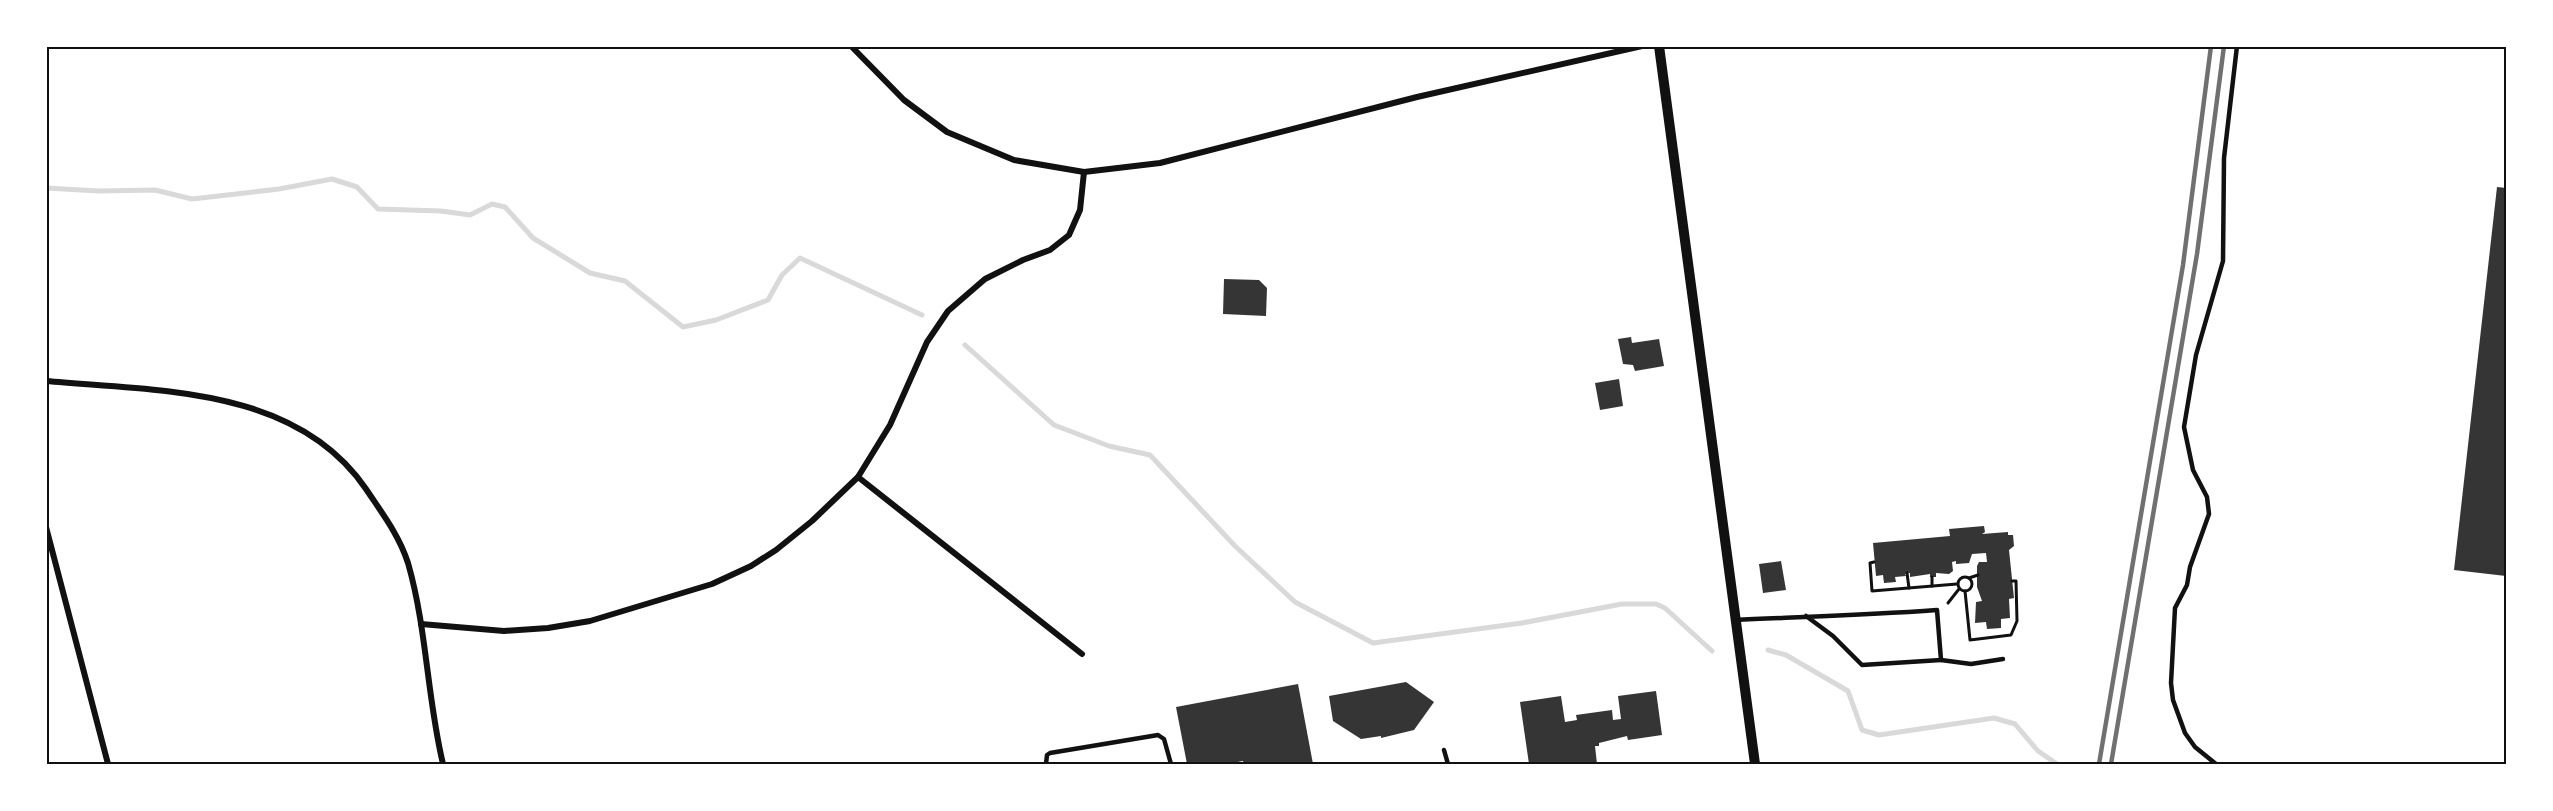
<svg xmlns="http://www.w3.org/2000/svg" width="2553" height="811" viewBox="0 0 2553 811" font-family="Quicksand,sans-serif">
<rect width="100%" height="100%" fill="#fff"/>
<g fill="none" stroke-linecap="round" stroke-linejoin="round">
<!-- stream -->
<g stroke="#d9d9d9" stroke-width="5">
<polyline points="46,188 99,191 155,190 192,199 279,189 332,179 357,187 378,209 441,211 470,215 492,204 505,207 533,238 590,273 625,281 683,327 716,320 768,300 782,275 800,258 922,315"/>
<polyline points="965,345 1054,425 1109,446 1150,455 1235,546 1295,602 1373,643 1522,623 1622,604 1656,604 1665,608 1712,651"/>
<polyline points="1768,650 1786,655 1848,691 1862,730 1879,735 1994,718 2015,724 2038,751 2057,764"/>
</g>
</g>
<!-- building -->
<g fill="#353535">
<polygon points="2497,187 2506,188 2506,576 2454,570"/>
<polygon points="1224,279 1259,280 1267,288 1266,316 1223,314"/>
<polygon points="1631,337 1632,343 1659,339 1664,366 1635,371 1633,365 1623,364 1618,339"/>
<polygon points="1619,379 1623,406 1600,410 1595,383"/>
<polygon points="1984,526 1985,532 1982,534 2008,532 2008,535 2013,535 2014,546 2009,550 2014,598 2009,599 2010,618 2001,619 2001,628 1987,629 1986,622 1975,623 1976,602 1982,601 1977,587 1977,566 1979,562 1987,562 1986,553 1972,554 1969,563 1956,564 1956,561 1952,562 1953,571 1949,574 1936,573 1936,577 1930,577 1930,574 1910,577 1910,573 1905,574 1906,576 1895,577 1896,582 1884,583 1883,575 1876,576 1873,543 1950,536 1949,529"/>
<polygon points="1781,561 1786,590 1763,593 1759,564"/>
<polygon points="1406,682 1434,702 1414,730 1381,738 1381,736 1361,739 1333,721 1329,696"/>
<polygon points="1298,684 1313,764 1244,764 1243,761 1227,764 1187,764 1176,707"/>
<polygon points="1656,691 1662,735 1628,740 1627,736 1599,743 1599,746 1595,746 1597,764 1529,764 1520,702 1561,696 1565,722 1577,720 1576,715 1612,710 1613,720 1621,719 1618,696"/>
</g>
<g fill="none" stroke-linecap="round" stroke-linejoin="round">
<!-- path -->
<g stroke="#111" stroke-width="3">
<polyline points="1874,562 1870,563 1872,591 1957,584"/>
<polyline points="1907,573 1909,588"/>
<circle cx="1965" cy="584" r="7"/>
<polyline points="1969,578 1978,575"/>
<polyline points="1932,586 1932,577"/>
<polyline points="1965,591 1970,640 2011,635 2017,621 2016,581 2012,581"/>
<polyline points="1948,603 1959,589"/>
</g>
<!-- service -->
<g stroke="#111" stroke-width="4.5">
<path d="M1735,620c67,-3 134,-5 202,-10l4,50 -79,5 -29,-29 -27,-20"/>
<polyline points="1941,660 1971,664 2003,659"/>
<polyline points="1444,750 1448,764"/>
<polyline points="1046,764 1047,755 1050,753 1158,735 1164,739 1171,764"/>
<polyline points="2216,764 2195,747 2185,733 2173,700 2171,683 2175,608 2187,585 2190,567 2209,514 2207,497 2193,470 2184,427 2196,355 2223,261 2224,158 2237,46"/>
</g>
<!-- minor -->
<g stroke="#111" stroke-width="6">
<polyline points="851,46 904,100 947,132 1014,160 1084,172 1160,163 1417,97 1642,46"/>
<path d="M46,381c110,10 250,5 320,108 16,24 33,46 42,74 19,66 19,135 35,201"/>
<polyline points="858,477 1082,654"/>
<polyline points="46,527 108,764"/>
<polyline points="421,624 504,631 548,628 590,621 712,584 751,566 776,550 812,521 858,477 890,425 927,342 948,311 985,279 1023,260 1050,250 1069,235 1080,210 1084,172"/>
</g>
<!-- tertiary -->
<polyline stroke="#111" stroke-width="10" points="1659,46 1755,764"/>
<!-- rail -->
<g stroke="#707070" stroke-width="4.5">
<polyline points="2099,764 2183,265 2211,46"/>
<polyline points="2111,764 2197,254 2224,46"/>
</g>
</g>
<!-- border -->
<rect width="2553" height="811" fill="none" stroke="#ffffff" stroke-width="96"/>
<rect x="48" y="48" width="2457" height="715" fill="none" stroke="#111" stroke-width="2"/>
</svg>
